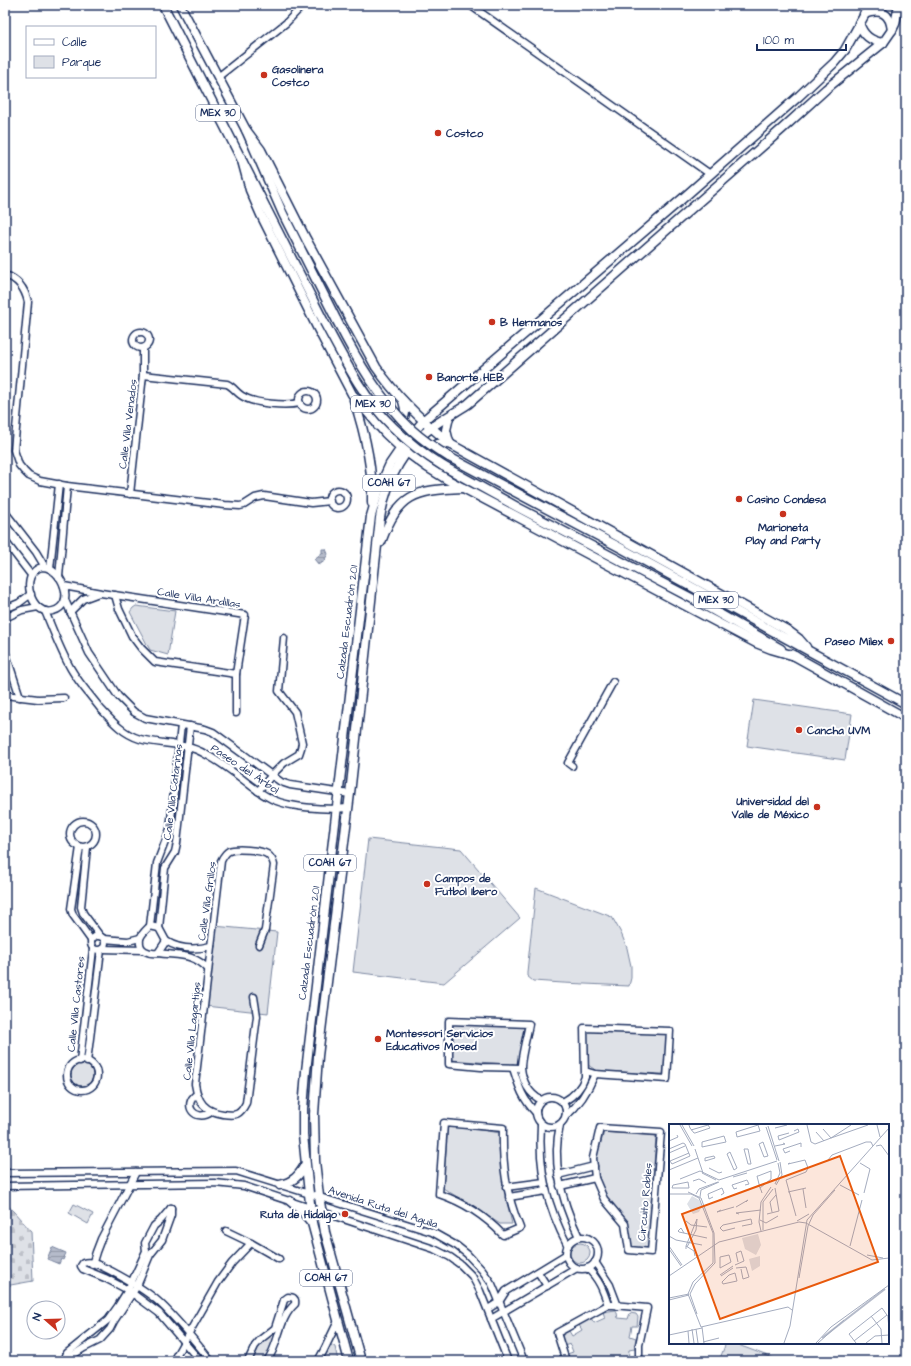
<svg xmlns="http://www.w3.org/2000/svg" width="911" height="1366" viewBox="0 0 911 1366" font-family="'Architects Daughter',sans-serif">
<defs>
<pattern id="cemetery-stones" width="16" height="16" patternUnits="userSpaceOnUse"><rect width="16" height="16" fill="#dee1e7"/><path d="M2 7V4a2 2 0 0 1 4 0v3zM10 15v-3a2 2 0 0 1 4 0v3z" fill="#bec1c9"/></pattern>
<pattern id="water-rules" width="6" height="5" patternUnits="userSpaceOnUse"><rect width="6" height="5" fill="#b5bbca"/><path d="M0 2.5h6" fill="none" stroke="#9298a7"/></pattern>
</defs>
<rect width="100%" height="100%" fill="#fff"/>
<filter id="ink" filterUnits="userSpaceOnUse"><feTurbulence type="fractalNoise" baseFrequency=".025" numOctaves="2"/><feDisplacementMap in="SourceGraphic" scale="8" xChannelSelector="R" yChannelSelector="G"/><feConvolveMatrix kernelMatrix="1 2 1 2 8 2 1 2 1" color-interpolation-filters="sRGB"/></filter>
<g filter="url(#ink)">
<!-- cemetery -->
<polygon fill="url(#cemetery-stones)" stroke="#7c88a2" points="5,1202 31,1231 33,1281 5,1286"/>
<!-- park -->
<g fill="#dee1e7" stroke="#7c88a2">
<polygon points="136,606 175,611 168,655 150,650 130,612 133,608"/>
<polygon points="754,700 852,714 845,760 747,746"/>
<polygon points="368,839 461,849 520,918 444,983 353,972"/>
<polygon points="536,888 612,917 621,933 627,948 631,966 631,978 629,986 563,983 533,981 527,976 527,972"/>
<polygon points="214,926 277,932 268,1013 205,1006"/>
<polygon points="452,1023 524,1027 518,1065 451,1060"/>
<polygon points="587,1031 668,1034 663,1074 597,1071 588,1065"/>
<circle cx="82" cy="1075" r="11"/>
<polygon points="448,1125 500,1133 503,1185 512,1224 500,1224 443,1188"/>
<polygon points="604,1132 656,1136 648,1249 632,1248 628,1221 607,1198 598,1178 596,1159"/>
<polygon points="74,1204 93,1214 88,1224 69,1213"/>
<circle cx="580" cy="1253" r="10"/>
<polygon points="615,1310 617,1313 618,1318 628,1319 630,1313 636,1314 638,1317 637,1326 632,1326 630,1336 636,1338 634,1349 629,1350 628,1361 570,1361 567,1354 573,1352 570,1344 564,1346 562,1339 563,1334 569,1331 572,1336 582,1330 579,1325 591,1318 594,1323 605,1318 603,1312"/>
<path d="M273,1334l3,2 -4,11 -10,14h-11c4,-11 11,-21 22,-27z"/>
<polygon points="726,1343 733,1343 781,1361 719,1361"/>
<polygon points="332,1345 335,1347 338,1361 321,1361 328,1350"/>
</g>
<!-- water -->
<g fill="url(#water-rules)" stroke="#77839f">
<polygon points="322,549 326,549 328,554 325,559 326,560 319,565 314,559 322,553"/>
<polygon points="52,1247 66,1253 63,1260 61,1259 59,1264 47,1259"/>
</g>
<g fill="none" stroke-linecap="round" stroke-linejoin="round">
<defs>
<g id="minor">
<polyline points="470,5 710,174"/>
<polyline points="218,77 286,23 303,5"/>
<path d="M5,275c13,4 20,14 23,27l-14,148 5,15 5,6 5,5 11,5 27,5 158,19 15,1 4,-1 11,-7 9,-2 47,7 19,-2"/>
<circle cx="141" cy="340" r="8"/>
<path d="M143,375l84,9c7,3 10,10 17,13 12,7 42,9 56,6"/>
<circle cx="308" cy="400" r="9"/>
<circle cx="338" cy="499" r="9"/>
<polyline points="130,494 143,375 143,348"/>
<polyline points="5,512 36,552 45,567"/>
<polyline points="5,541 31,575"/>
<path d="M42,567c20,0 35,38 11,44 -22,6 -35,-38 -11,-44z"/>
<polyline points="50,569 59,484"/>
<polyline points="59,577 67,486"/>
<polyline points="64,586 101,593 245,615 236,674 236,713"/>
<polyline points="115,595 119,609 132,636 141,648 155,662 236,674"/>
<polyline points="65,600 89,653 118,696 134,712 145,718 205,729 213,732 281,782 290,785 350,794"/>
<polyline points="5,609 19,603 31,594"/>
<path d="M45,611c8,19 15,39 26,58 8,14 19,26 29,39 12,13 23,26 40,31 22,6 45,3 65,15 16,8 31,20 45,31 6,4 11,9 18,12 18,11 59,13 80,11"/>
<polyline points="70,612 83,599 99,593"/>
<polyline points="5,618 22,610 38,607"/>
<polyline points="5,651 20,697"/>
<polyline points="5,695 38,699 64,698"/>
<polyline points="572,766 568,763 613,682"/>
<polyline points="258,791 272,775 284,763 299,754 301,748 302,743 295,712 279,691 284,638"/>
<circle cx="83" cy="834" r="13"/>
<polyline points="80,847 71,909 73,915 91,940"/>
<polyline points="87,847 81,907 83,913 100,936"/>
<polyline points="150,926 157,863 170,829 181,725"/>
<path d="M150,926l9,2 7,13 -8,12c-9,1 -20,-2 -18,-14 1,-5 6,-9 10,-13z"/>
<polyline points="159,928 165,868 175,852 177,843 190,726"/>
<circle cx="98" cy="943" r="7"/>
<polyline points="104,939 128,941 140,938"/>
<path d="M166,941c14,9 29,9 45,5"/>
<polyline points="102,949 143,950"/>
<path d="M158,953c21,3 35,0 50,16"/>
<path d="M254,997l3,19 -11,87c-6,12 -10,13 -23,11 -18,-3 -25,-11 -28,-30l26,-223c2,-4 4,-8 8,-10 7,-3 32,-1 38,3 4,3 6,6 7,11l-9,65 -6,15"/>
<circle cx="82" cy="1075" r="15"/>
<polyline points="80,1061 93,949"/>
<polyline points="87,1062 101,950"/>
<path d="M513,1068c6,19 9,30 23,45"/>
<path d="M521,1068l-40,-1 -32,-3v-43l80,3c-2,11 -8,33 -8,43 1,14 8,27 20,33"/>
<path d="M197,1094c-16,11 -1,29 14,18"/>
<circle cx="551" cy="1112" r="15"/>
<path d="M563,1102c11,-6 18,-13 22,-25l-1,-49 86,3 -3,48 -72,-5 -10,-3"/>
<path d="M566,1116c14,-12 22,-25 29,-42"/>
<path d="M444,1123l59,5c-1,37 3,66 17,100l-17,7c-17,-18 -40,-33 -64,-41z"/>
<path d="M541,1124c-3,46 6,82 27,122"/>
<path d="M560,1125c-9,39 2,77 19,112"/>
<polygon points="600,1128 661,1132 651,1252 629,1250 625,1224 604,1199 595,1178 593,1158"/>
<polyline points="5,1173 236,1171 432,1232 457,1246 467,1254 482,1270 492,1284 524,1361"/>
<polyline points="558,1175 594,1166"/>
<polyline points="5,1186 215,1183 244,1186 434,1249 450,1257 461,1265 472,1276 480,1291 508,1361"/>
<polyline points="560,1186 595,1178"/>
<polyline points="506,1187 544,1182"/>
<polyline points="509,1197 546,1191"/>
<polyline points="226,1231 251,1243 279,1259"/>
<circle cx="582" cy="1253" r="16"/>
<polyline points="595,1262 610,1285 618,1306"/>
<polyline points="92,1265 96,1252 101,1239 136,1172"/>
<path d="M587,1268c12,11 16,22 21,37"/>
<polyline points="538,1272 547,1286"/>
<polyline points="488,1309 499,1302 506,1291 565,1255"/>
<polyline points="491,1319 577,1268"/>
<polyline points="66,1356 70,1357 84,1348 100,1340 110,1329 114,1321 137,1286 150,1255 162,1240 171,1215 171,1208"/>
<polyline points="66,1356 67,1353 108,1320 118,1306 128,1290 146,1251 145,1243 154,1226 161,1220 171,1208"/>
<polyline points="173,1361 218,1282 232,1263 251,1243"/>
<path d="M200,1361l-41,-48 -31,-23 -23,-12 -22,-9 -2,-3 2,-3c10,-3 19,4 28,8 17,9 35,19 49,32 19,18 35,38 51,58"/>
<path d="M248,1361l7,-15 6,-7 14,-11 9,-28 4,-3c5,0 8,1 7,7 -17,15 -15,39 -28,57"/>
<polyline points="318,1361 324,1350 338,1321"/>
<polyline points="566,1361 557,1333 608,1305 613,1305 647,1308 639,1345 639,1361"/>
</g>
<g id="major">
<polyline points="163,5 324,322"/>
<polyline points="180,5 246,130 283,214 337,321"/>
<path d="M864,14c17,-6 26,-1 28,16"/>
<path d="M859,23c4,12 11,18 24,20"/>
<path d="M246,130l15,20 45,89 70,128c20,29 46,54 74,76"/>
<polyline points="241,157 250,190 261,215 318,329 352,394 385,433 401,448 427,467 448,480 756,643 771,649 795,656"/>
<path d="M354,400c11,33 19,68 18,103"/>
<polyline points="449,417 446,430 449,442"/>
<path d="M378,426c19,5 32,-6 25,-25"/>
<polyline points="449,457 621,548 906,704"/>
<path d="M426,461c1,-15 12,-21 26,-16l335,185 12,9 7,8"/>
<polyline points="443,466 519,508 695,600 781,649"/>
<path d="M381,542c18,-48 33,-52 82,-54"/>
<polyline points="791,654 906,718"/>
<path d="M280,1185c13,-3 19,-9 25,-20"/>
<polyline points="290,1201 302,1211 312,1223"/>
<polyline points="349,1361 312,1223 303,1135 303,1109 306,1071 371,516 380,486 390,464 401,448 424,420 682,199 799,96 834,63 845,50 870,5"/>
<path d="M361,1361l-36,-129 -6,-36 -4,-35 -1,-47 4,-58 33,-271 29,-267c6,-36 21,-68 52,-91 11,-8 24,-15 36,-23l314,-275 44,-40 57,-46 9,-13 3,-6 4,-19"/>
</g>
</defs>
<!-- minor casing -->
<use href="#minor" stroke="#1b2f5e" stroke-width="9"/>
<!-- major casing -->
<use href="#major" stroke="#1b2f5e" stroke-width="11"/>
<!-- minor -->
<use href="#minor" stroke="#fff" stroke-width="6"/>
<!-- major -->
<use href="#major" stroke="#fff" stroke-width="8"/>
<defs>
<g id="major-bridge">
<path d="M337,321c20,39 42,78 75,109 11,10 24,19 37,27"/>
<path d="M324,322c20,37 39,76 69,105 15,15 32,28 50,39"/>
</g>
</defs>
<!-- major-bridge casing -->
<use href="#major-bridge" stroke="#1b2f5e" stroke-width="11" stroke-linecap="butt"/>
<!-- major-bridge -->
<use href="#major-bridge" stroke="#fff" stroke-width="8"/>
</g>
</g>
<!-- markers -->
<g fill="#c8321e" stroke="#fff" stroke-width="1.5">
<circle cx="264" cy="75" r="4"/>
<circle cx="438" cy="133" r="4"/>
<circle cx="492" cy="322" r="4"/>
<circle cx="429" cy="377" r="4"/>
<circle cx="739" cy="499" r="4"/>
<circle cx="783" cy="514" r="4"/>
<circle cx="891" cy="641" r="4"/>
<circle cx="799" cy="730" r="4"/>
<circle cx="817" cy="807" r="4"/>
<circle cx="427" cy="884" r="4"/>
<circle cx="378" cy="1039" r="4"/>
<circle cx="345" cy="1214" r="4"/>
</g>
<g text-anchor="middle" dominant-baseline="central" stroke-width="4" stroke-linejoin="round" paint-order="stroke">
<!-- shield labels -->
<g fill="#fff" stroke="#5f6d8e" stroke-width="1">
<rect x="196" y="105" width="44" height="16" rx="3"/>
<rect x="351" y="396" width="44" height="16" rx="3"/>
<rect x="363" y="475" width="52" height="16" rx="3"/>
<rect x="694" y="592" width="44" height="16" rx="3"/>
<rect x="304" y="855" width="52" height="16" rx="3"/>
<rect x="300" y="1270" width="52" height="16" rx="3"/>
</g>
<g font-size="10" font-weight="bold" fill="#1b2f5e">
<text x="218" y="113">MEX 30</text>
<text x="373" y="404">MEX 30</text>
<text x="389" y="483">COAH 67</text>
<text x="716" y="600">MEX 30</text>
<text x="330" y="863">COAH 67</text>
<text x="326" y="1278">COAH 67</text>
</g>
<!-- poi labels -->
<g font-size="11" font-weight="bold" fill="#1b2f5e" stroke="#fff" text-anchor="start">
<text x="272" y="69">Gasolinera<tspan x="272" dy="13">Costco</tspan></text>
<text x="446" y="133">Costco</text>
<text x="500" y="322">B Hermanos</text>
<text x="437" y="377">Banorte HEB</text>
<text x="747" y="499">Casino Condesa</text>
<text x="783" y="527" text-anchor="middle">Marioneta<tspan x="783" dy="13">Play and Party</tspan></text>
<text x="883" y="641" text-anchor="end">Paseo Milex</text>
<text x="807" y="730">Cancha UVM</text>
<text x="809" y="801" text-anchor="end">Universidad del<tspan x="809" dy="13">Valle de México</tspan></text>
<text x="435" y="878">Campos de<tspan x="435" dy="13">Futbol Ibero</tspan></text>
<text x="386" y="1033">Montessori Servicios<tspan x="386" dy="13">Educativos Mosed</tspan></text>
<text x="337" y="1214" text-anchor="end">Ruta de Hidalgo</text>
</g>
<!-- street labels -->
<g font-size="11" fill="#1b2f5e" stroke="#fff">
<text transform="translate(128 424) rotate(-83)">Calle Villa Venados</text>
<text transform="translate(199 598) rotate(9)">Calle Villa Ardillas</text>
<text transform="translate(347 622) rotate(-83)">Calzada Escuadrón 201</text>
<text transform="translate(245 769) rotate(34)">Paseo del Árbol</text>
<text transform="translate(173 792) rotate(-83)">Calle Villa Catarinas</text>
<text transform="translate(207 901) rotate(-82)">Calle Villa Grillos</text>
<text transform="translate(309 943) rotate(-83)">Calzada Escuadrón 201</text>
<text transform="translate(76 1004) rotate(-84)">Calle Villa Castores</text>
<text transform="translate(192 1031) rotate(-84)">Calle Villa Lagartijas</text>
<text transform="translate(645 1202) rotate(-85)">Circuito Robles</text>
<text transform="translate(383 1207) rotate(18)">Avenida Ruta del Aguila</text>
</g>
</g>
<!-- overview -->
<g transform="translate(669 1124)">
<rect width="220" height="220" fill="#fff"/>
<path d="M23,72l7,4 3,6 -3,6 -6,2 -6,-10z" fill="#dee1e7"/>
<path d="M89,110l3,11 -5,10 -11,-6 -3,-11zM91,132v10l-8,5 -3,-12z" fill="#dee1e7"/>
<path fill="none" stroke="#b5bbca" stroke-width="2" d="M153,214l63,-49"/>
<path fill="none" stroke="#a4acbf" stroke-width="1" d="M11,1l12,21M13,1l12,21M20,1l1,3 4,5h1l15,-5 -2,-3 -17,5M89,1l2,6 -23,6 -1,-5zM138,1l4,17 4,2 16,-6 20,-13M208,1l3,12M99,2l11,35M97,3l11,33M106,4l12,-3M154,5l8,9 37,-13M147,8l8,9M120,9l-11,3 1,4 20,-8 -1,-3 -4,2M55,12l2,6 -24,5v-5zM0,17l9,-4 -1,-2M94,18l5,14 -4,1 -5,-13zM106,22l10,-2 -2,-1M207,22l5,-1 8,11M0,25l14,-6 2,1 5,12 -18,8 -2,-3 19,-8M26,25l8,24M75,25h4l3,15h-3zM121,27l-5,2 -2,-4 18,-6v4M61,28l7,16 -3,2 -7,-16zM0,29l16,-7M45,32l1,2 -10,3v-3zM159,36l4,-5 34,-13h5l2,4M121,39l-2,1 17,-4 3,8 -2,4 -20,8 10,36M191,39l10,6 -6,24M40,44l10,5 3,-1M0,46l29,-12M33,49l14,7M64,53l14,-4M11,55l20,-8 19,9M50,56l58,-19M24,57l6,-2 7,4M19,58l1,6h-17l1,-3zM106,60l5,-11 -2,-10M107,61l6,-10 -2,-13M171,61l19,10M68,64l-3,1 -2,-4 15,-5 2,4 -4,1M91,64l11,-9v-8l-13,5h-1l3,12 1,2 1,3M134,65l3,19M19,68l13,6 13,35 1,30 -20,21 -5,10 7,20M119,68l18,-4M0,70h22l8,4 14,35v30l-20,19 -5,12 13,33 87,-20 4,3M27,70l3,-5 19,-7M31,73l1,-7 18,-8M44,73l-4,2 -1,-5 14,-6 2,5 -3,2M67,83l12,-7 -2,2M52,86l-4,2 17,-5M103,88l-2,-10 6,-7M70,90l-3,-1 25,-3M98,90l12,-3 -4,-23M91,96l6,3 12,-7M17,97l5,4 16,2M128,97l12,-7M66,104l-12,3 -3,-3 3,-3 28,-6 1,5 -10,2M94,106v-28l10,-13M92,107l-2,-9 2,-20 10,-15M15,109l-3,-5 -3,3 1,1 28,6M0,112l7,4 26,5M0,122l13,19M17,122l11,-27 -1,11 -9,17M181,122l12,-46M0,125l12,17M17,125v-3l8,5 1,5M60,131l2,7 -11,6v-11zM198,131l16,3M66,141l9,-4 -3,-10 -5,2 2,9M67,144l10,-1 3,10 -6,2 -2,-10M66,149l2,8 -14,3 -1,-2 7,-7zM51,151l13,-9M0,152l50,-34 80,-20 7,1 66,37 17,-2M52,152l12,-8M130,154l9,-52 5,-11 22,-25M0,174l20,-4M0,176l20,-5M202,192l10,13 1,14M219,193l1,13M33,203l2,16M23,205l2,14M27,205l2,14M19,207l1,12M0,211l33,-7M185,217l33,-26M34,218l16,-4M115,219l6,-17 17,-106 82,-92M147,219l15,-16 58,-42M149,219l26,-23M187,219l-7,-9 33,-26 7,10M197,219l9,-7 14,-1"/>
<path fill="#e8590c" fill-opacity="0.15" stroke="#e8590c" stroke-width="2" d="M171,32l38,106 -158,57 -38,-105z"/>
<rect width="220" height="220" fill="none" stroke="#1b2f5e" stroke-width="2"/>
</g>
<!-- margin -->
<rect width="911" height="1366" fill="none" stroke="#fff" stroke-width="20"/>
<rect x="10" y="10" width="891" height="1346" fill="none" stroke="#1b2f5e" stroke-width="1.5" filter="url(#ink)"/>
<!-- legend -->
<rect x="26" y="26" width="130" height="52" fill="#ffffff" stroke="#a4acbf"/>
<rect x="34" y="39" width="20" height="6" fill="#ffffff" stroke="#a4acbf"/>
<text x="62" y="46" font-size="12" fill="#1b2f5e">Calle</text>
<rect x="34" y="56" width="20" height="12" fill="#dee1e7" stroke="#a4acbf"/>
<text x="62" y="66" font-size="12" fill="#1b2f5e">Parque</text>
<!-- north arrow -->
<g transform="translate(46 1320) rotate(290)"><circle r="19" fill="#ffffff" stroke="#a4acbf"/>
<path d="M0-3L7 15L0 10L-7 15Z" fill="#c8321e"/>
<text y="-6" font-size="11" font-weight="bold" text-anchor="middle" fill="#1b2f5e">N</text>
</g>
<!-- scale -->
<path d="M757 44v6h89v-6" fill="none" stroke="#1b2f5e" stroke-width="2"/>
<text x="763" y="44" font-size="12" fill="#1b2f5e" stroke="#ffffff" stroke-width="3" paint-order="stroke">100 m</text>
</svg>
